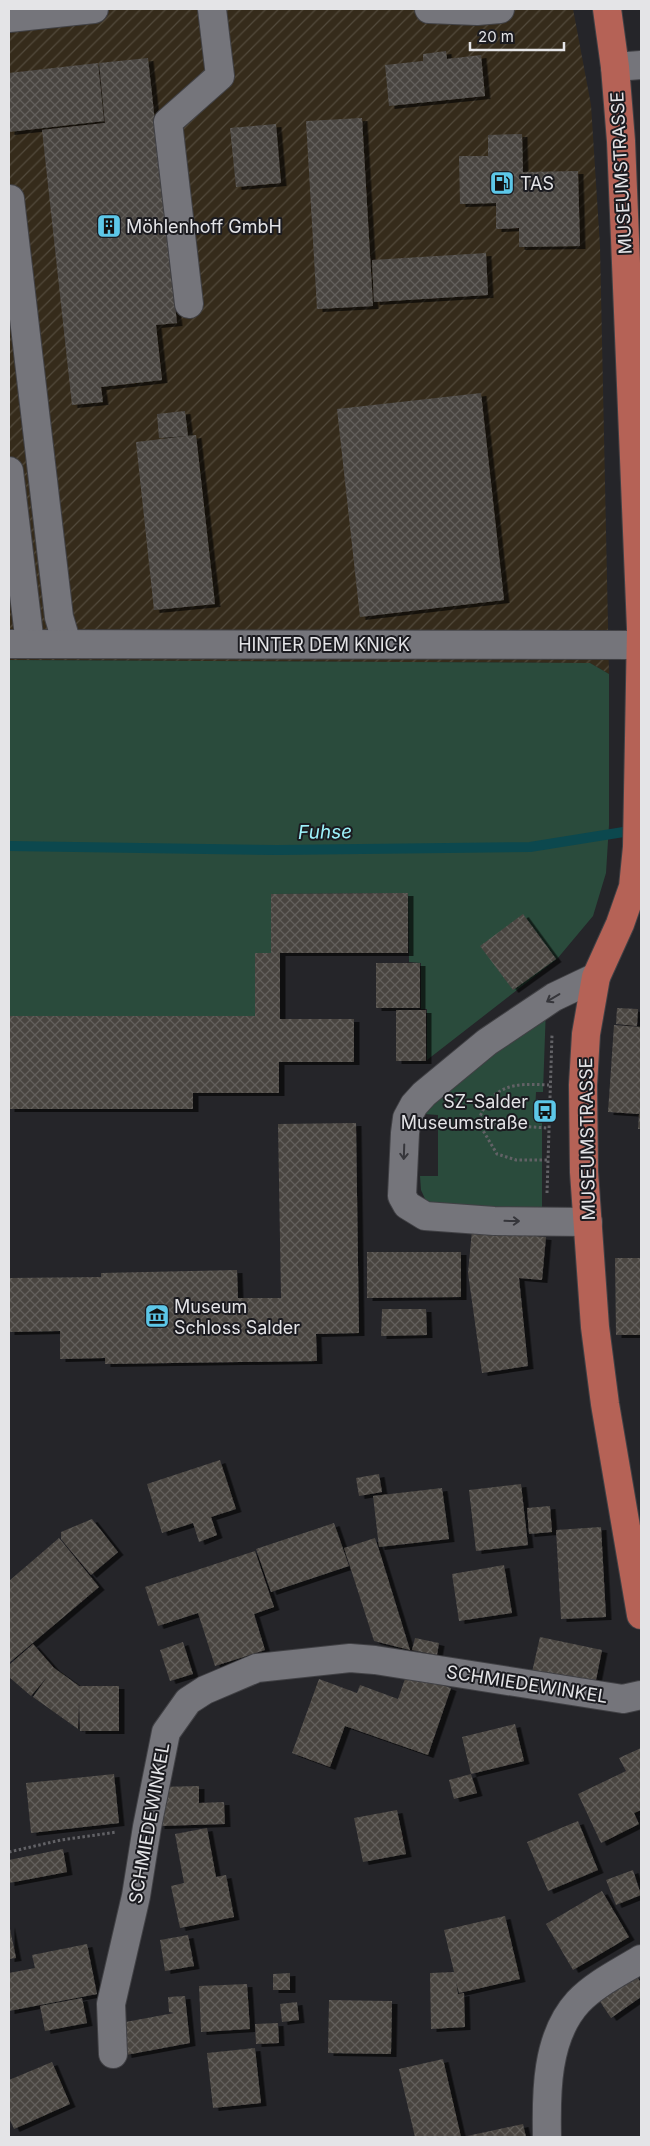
<svg xmlns="http://www.w3.org/2000/svg" width="650" height="2146" viewBox="0 0 650 2146" font-family="Inter,sans-serif">
<defs>
<pattern id="industrial-furrows" width="10" height="10" patternUnits="userSpaceOnUse" patternTransform="scale(1.25)"><rect width="10" height="10" fill="#352b1b"/><path d="M-1 1l2-2M0 10L10 0M9 11l2-2" fill="none" stroke="#524a3c"/></pattern>
<pattern id="building-cross-hatch" width="8" height="8" patternUnits="userSpaceOnUse" patternTransform="scale(1.25)"><rect width="8" height="8" fill="#494541"/><path d="M0 0l8 8M0 8l8-8" fill="none" stroke="#63605c"/></pattern>
<filter id="shadow"><feDropShadow dx="5.5" dy="3" stdDeviation="0" flood-color="#0009"/></filter>
</defs>
<rect width="100%" height="100%" fill="#252529"/>
<!-- industrial -->
<polygon fill="url(#industrial-furrows)" points="9,9 573,9 591,105 600,246 609,674 590,663 9,660"/>
<!-- green -->
<g fill="#2a4b3c">
<polygon points="9,660 590,663 609,674 609,825 606,873 593,916 557,959 427,1060 427,1009 421,1009 421,963 409,962 408,893 271,894 271,953 255,953 255,1016 9,1016"/>
<polygon points="546,1007 543,1092 536,1092 535,1113 542,1115 542,1215 437,1206 426,1201 421,1190 420,1176 438,1176 438,1115 424,1114 429,1103"/>
</g>
<g fill="none" stroke-linecap="round" stroke-linejoin="round">
<!-- stream -->
<polyline stroke="#0c484e" stroke-width="10" points="9,846 277,850 530,847 636,830"/>
</g>
<!-- building -->
<g fill="url(#building-cross-hatch)" filter="url(#shadow)">
<polygon points="446,51 447,59 481,55 485,96 389,106 385,65 423,61 423,54"/>
<polygon points="148,58 177,323 156,325 162,380 101,387 103,402 72,405 42,130 105,123 99,63"/>
<polygon points="98,63 104,121 9,132 9,73"/>
<polygon points="362,118 373,306 317,309 306,121"/>
<polygon points="276,124 281,183 236,187 230,128"/>
<polygon points="522,134 523,172 578,171 580,246 519,247 519,228 496,229 496,203 460,204 459,156 488,156 488,135"/>
<polygon points="486,253 488,295 374,302 372,260"/>
<polygon points="481,393 504,600 360,617 337,409"/>
<polygon points="185,411 188,436 159,438 157,414"/>
<polygon points="196,435 215,604 154,610 136,442"/>
<polygon points="408,893 408,953 280,953 280,1019 354,1019 354,1062 279,1062 279,1093 193,1093 193,1109 9,1109 9,1016 255,1016 255,953 271,953 271,894"/>
<polygon points="523,914 556,959 513,990 480,946"/>
<rect x="376" y="963" width="44" height="45"/>
<polygon points="617,1008 638,1009 637,1026 616,1024"/>
<rect x="396" y="1010" width="30" height="51"/>
<polygon points="614,1025 641,1027 641,1129 638,1129 639,1114 608,1112"/>
<polygon points="356,1123 359,1333 316,1334 317,1361 105,1364 105,1358 60,1359 60,1331 9,1332 9,1278 101,1277 101,1273 237,1270 238,1298 281,1298 278,1124"/>
<polygon points="472,1230 546,1237 542,1280 519,1278 528,1366 482,1373 468,1273"/>
<polygon points="367,1252 461,1252 461,1297 367,1298"/>
<polygon points="615,1258 641,1258 641,1335 616,1335"/>
<polygon points="382,1309 426,1309 427,1335 381,1336"/>
<polygon points="220,1460 236,1509 211,1517 217,1535 199,1542 193,1523 162,1533 147,1484"/>
<polygon points="379,1474 382,1492 359,1496 356,1478"/>
<polygon points="521,1484 528,1545 476,1551 469,1490"/>
<polygon points="442,1488 449,1539 379,1547 373,1496"/>
<polygon points="550,1506 552,1532 529,1534 527,1508"/>
<polygon points="92,1519 118,1552 91,1575 61,1539 61,1532"/>
<polygon points="334,1523 349,1566 271,1592 256,1549"/>
<polygon points="601,1527 606,1617 561,1619 556,1530"/>
<polygon points="59,1538 99,1587 9,1663 9,1581"/>
<polygon points="375,1538 380,1553 410,1650 374,1641 344,1548"/>
<polygon points="255,1551 274,1607 254,1614 265,1650 215,1666 198,1613 158,1626 145,1587"/>
<polygon points="504,1565 512,1613 459,1621 452,1574"/>
<polygon points="540,1637 602,1650 595,1685 532,1672"/>
<polygon points="415,1638 439,1643 437,1655 412,1650"/>
<polygon points="183,1642 193,1674 170,1681 160,1650"/>
<polygon points="33,1644 54,1668 79,1686 119,1686 119,1731 80,1731 79,1702 78,1729 33,1697 47,1677 31,1696 9,1677 9,1665"/>
<polygon points="407,1673 451,1688 428,1755 345,1726 350,1712 330,1767 292,1753 319,1679 357,1693 360,1685 398,1699"/>
<polygon points="515,1724 524,1761 471,1774 462,1737"/>
<polygon points="641,1748 641,1810 634,1813 639,1824 601,1843 578,1794 626,1771 619,1758"/>
<polygon points="114,1774 119,1823 31,1833 26,1783"/>
<polygon points="471,1774 477,1793 454,1799 449,1780"/>
<polygon points="199,1786 199,1803 224,1802 225,1824 159,1826 159,1787"/>
<polygon points="397,1810 406,1854 363,1862 354,1818"/>
<polygon points="578,1821 598,1870 548,1891 527,1842"/>
<polygon points="207,1828 216,1877 226,1875 234,1917 180,1928 171,1886 184,1883 175,1834"/>
<polygon points="63,1849 67,1872 9,1883 9,1860"/>
<polygon points="633,1870 641,1895 616,1905 606,1880"/>
<polygon points="602,1891 629,1937 573,1970 546,1924"/>
<polygon points="505,1916 520,1979 459,1993 456,1982 458,1994 464,1993 465,2027 431,2029 430,1973 454,1972 444,1930"/>
<polygon points="9,1924 16,1958 9,1959"/>
<polygon points="188,1935 194,1966 165,1971 160,1940"/>
<polygon points="87,1944 97,1994 9,2011 9,1973 35,1968 32,1955"/>
<polygon points="290,1973 290,1990 273,1990 273,1974"/>
<polygon points="636,1975 641,1983 641,1997 611,2018 599,2000"/>
<polygon points="247,1984 250,2029 201,2032 199,1986"/>
<polygon points="185,1996 190,2043 126,2055 120,2023 174,2013 169,2012 168,1997"/>
<polygon points="82,1998 87,2023 45,2031 40,2006"/>
<polygon points="329,2000 392,2001 391,2054 328,2053"/>
<polygon points="297,2002 299,2020 282,2022 280,2004"/>
<polygon points="278,2023 279,2043 256,2044 255,2024"/>
<polygon points="255,2048 261,2103 213,2108 207,2053"/>
<polygon points="443,2059 461,2137 415,2137 399,2069"/>
<polygon points="52,2062 70,2104 14,2129 9,2118 9,2080"/>
<polygon points="523,2124 526,2137 468,2137 467,2136"/>
</g>
<g fill="none" stroke-linecap="round" stroke-linejoin="round">
<defs>
<g id="minor">
<polyline points="429,9 477,11 500,9"/>
<polyline points="9,18 94,9"/>
<polyline points="615,67 641,65"/>
<polyline points="10,199 59,617 67,644"/>
<polyline points="189,304 168,122 220,76 212,9"/>
<polyline points="9,471 30,644"/>
<polyline points="9,644 640,645"/>
<polyline points="588,1222 494,1221 425,1216 407,1205 402,1196 405,1133 407,1118 414,1105 424,1094 487,1042 554,997 596,977"/>
<polyline points="113,2054 111,2004 136,1896 147,1827 166,1732 188,1701 205,1690 257,1668 350,1658 375,1660 623,1699 641,1695"/>
<path d="M547,2137c-1,-44 -1,-100 31,-135 17,-18 42,-30 63,-43"/>
</g>
<polyline id="major" points="607,9 615,67 621,141 641,629 637,847 633,887 620,924 596,977 586,1034 583,1085 584,1172 595,1327 605,1404 641,1615"/>
</defs>
<!-- minor casing -->
<use href="#minor" stroke="#414145" stroke-width="30"/>
<!-- major casing -->
<use href="#major" stroke="#414145" stroke-width="30"/>
<!-- path -->
<g stroke="#626266" stroke-width="3" stroke-dasharray="2.5 2.5" stroke-linecap="butt">
<polyline points="439,1121 548,1128"/>
<path d="M547,1160h-31l-19,-6 -19,-32c13,-38 36,-39 71,-37"/>
<polyline points="547,1193 552,1035"/>
<polyline points="9,1852 61,1840 117,1832"/>
</g>
<!-- minor -->
<use href="#minor" stroke="#75757b" stroke-width="28"/>
<!-- major -->
<use href="#major" stroke="#b56256" stroke-width="28"/>
</g>
<!-- one-way arrows -->
<defs><path id="oneway-shaft" d="M-6 0H5M1.5-3L5.5 0L1.5 3" fill="none" stroke-width="1.6" stroke-linecap="round" stroke-linejoin="round" transform="scale(1.25)"/></defs>
<g stroke="#36363b">
<use href="#oneway-shaft" transform="translate(553 998) rotate(149)"/>
<use href="#oneway-shaft" transform="translate(404 1152) rotate(92)"/>
<use href="#oneway-shaft" transform="translate(512 1221) rotate(1)"/>
</g>
<!-- icons -->
<defs>
<symbol id="fuel-square" viewBox="-11 -11 22 22"><rect x="-9" y="-9" width="18" height="18" rx="4" fill="#5dc7e8" stroke="#1b1b20"/><path d="M-5.5-6h7V0h2V4h1.3V-2.5L3-4.5l.8-.8L6-3V5H2.5V1h-1V6h-7ZM-4.2-4.7v3.2H.2V-4.7Z" fill="#111"/></symbol>
<symbol id="building-square" viewBox="-11 -11 22 22"><rect x="-9" y="-9" width="18" height="18" rx="4" fill="#5dc7e8" stroke="#1b1b20"/><path d="M-4-6H4V6H1V3H-1V6H-4ZM-2.5-4.3h1.7v1.8h-1.7ZM.8-4.3h1.7v1.8H.8ZM-2.5-1h1.7V.8h-1.7ZM.8-1h1.7V.8H.8Z" fill="#111"/></symbol>
<symbol id="bus-square" viewBox="-11 -11 22 22"><rect x="-9" y="-9" width="18" height="18" rx="4" fill="#5dc7e8" stroke="#1b1b20"/><path d="M-5-6H5V4H4V6H2V4H-2V6H-4V4H-5ZM-3.5-4V0h7V-4ZM-3.5 1.2v1.5H-2V1.2ZM2 1.2v1.5H3.5V1.2Z" fill="#111"/></symbol>
<symbol id="museum-square" viewBox="-11 -11 22 22"><rect x="-9" y="-9" width="18" height="18" rx="4" fill="#5dc7e8" stroke="#1b1b20"/><path d="M0-6L6-3V-2H-6V-3ZM-5-1h2V3h-2ZM-1-1h2V3h-2ZM3-1h2V3H3ZM-6 4H6V6H-6Z" fill="#111"/></symbol>
</defs>
<g fill-rule="evenodd">
<use href="#fuel-square" x="488" y="169" width="28" height="28"/>
<use href="#building-square" x="95" y="212" width="28" height="28"/>
<use href="#bus-square" x="531" y="1097" width="28" height="28"/>
<use href="#museum-square" x="143" y="1302" width="28" height="28"/>
</g>
<g text-anchor="middle" dominant-baseline="central" stroke-width="4" stroke-linejoin="round" paint-order="stroke">
<!-- street labels -->
<g font-size="18" fill="#e4e4e7" stroke="#1b1b20">
<text transform="translate(621 173) rotate(-93)">MUSEUMSTRASSE</text>
<text x="324" y="644">HINTER DEM KNICK</text>
<text transform="translate(587 1139) rotate(-91)">MUSEUMSTRASSE</text>
<text transform="translate(527 1684) rotate(9)">SCHMIEDEWINKEL</text>
<text transform="translate(149 1823) rotate(-80)">SCHMIEDEWINKEL</text>
</g>
<!-- poi labels -->
<g font-size="18" fill="#e4e4e7" stroke="#1b1b20" text-anchor="start">
<text x="520" y="183">TAS</text>
<text x="126" y="226">Möhlenhoff GmbH</text>
<text x="528" y="1101" text-anchor="end">SZ-Salder<tspan x="528" dy="21">Museumstraße</tspan></text>
<text x="174" y="1306">Museum<tspan x="174" dy="21">Schloss Salder</tspan></text>
</g>
<!-- water labels -->
<g font-size="19" font-style="italic" fill="#9df1fa" stroke="#1b1b20">
<text transform="translate(325 832) rotate(-1)">Fuhse</text>
</g>
</g>
<!-- border -->
<rect width="650" height="2146" fill="none" stroke="#e4e4e7" stroke-width="20"/>
<!-- scale -->
<path d="M470 42v8h94v-8" fill="none" stroke="#e4e4e7" stroke-width="2.5"/>
<text x="478" y="42" font-size="15" fill="#e4e4e7" stroke="#1b1b20" stroke-width="4" paint-order="stroke">20 m</text>
</svg>
